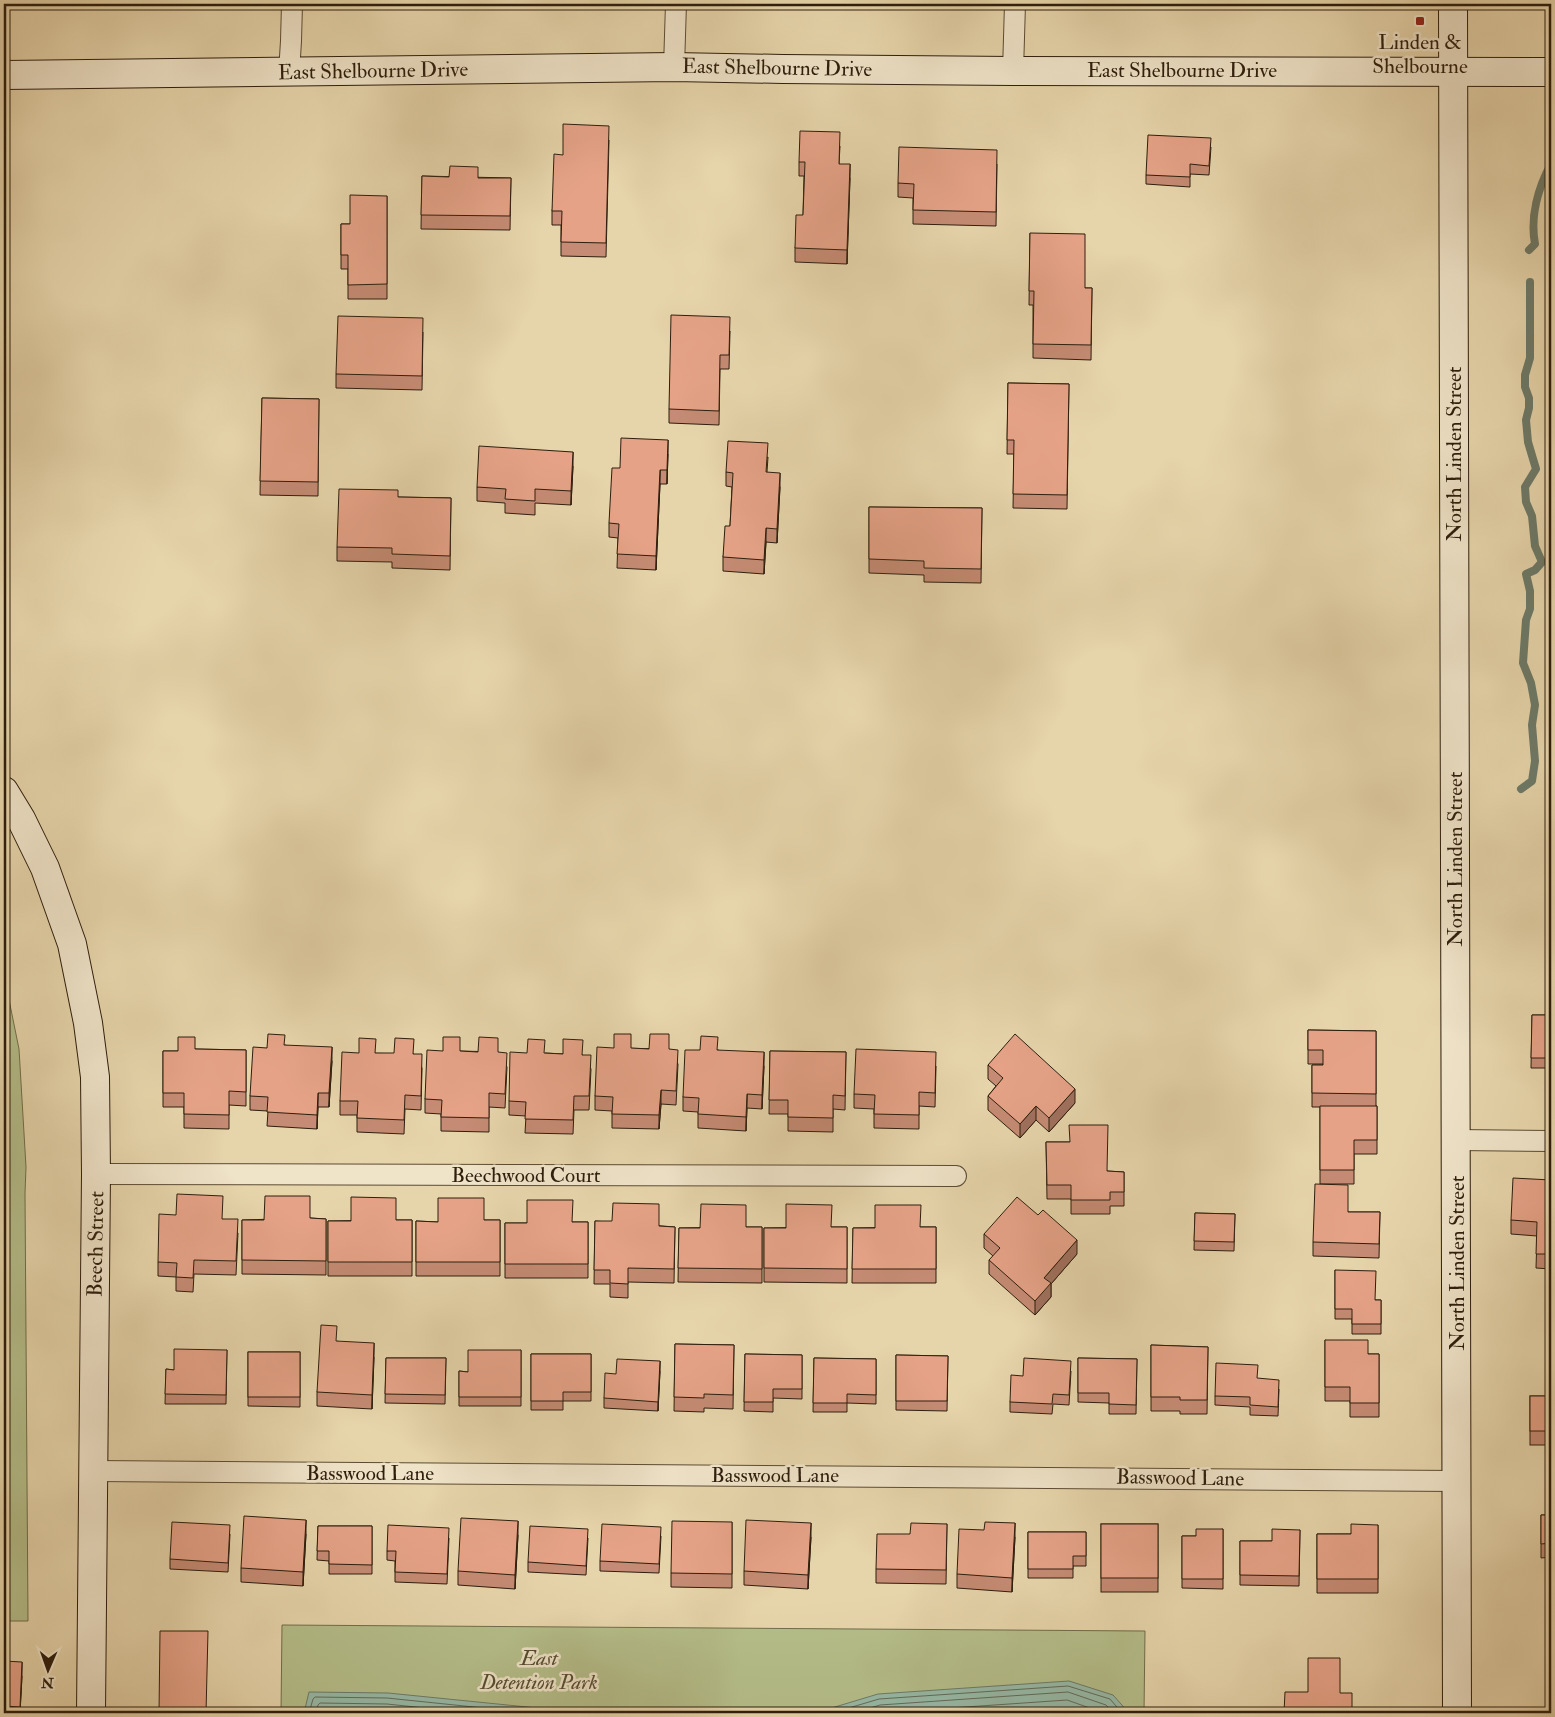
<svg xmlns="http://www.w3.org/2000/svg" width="1555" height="1717" viewBox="0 0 1555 1717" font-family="'IM FELL Double Pica',serif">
<rect width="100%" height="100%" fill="#e6d4aa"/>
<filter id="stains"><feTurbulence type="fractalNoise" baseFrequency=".004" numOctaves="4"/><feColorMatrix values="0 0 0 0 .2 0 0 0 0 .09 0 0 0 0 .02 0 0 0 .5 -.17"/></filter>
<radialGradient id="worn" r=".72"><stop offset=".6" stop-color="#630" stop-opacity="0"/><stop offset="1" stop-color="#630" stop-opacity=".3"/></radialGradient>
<!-- green -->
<g fill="#b4bd89" stroke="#716e4b">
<polygon points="4,975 19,1049 26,1167 25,1193 28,1621 4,1621"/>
<polygon points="282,1625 1145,1631 1144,1713 281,1713"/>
</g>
<!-- water -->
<g fill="#97b8a5" stroke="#6d7a68">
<polygon points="1069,1681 1113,1695 1129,1713 815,1713 878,1694"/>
<polygon points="309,1692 388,1693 587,1713 304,1713"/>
</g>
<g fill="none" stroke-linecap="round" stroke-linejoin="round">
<!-- shore -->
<g stroke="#626b59" stroke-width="1">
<polyline points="309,1713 313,1699 315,1697 387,1698 532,1713"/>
<polyline points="316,1713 318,1705 320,1703 387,1704 472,1713"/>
<polyline points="323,1713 326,1711 400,1713"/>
<polyline points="832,1713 879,1699 1068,1686 1110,1699 1122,1713"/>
<polyline points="854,1713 880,1705 1068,1692 1106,1705 1114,1713"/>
<polyline points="879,1713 1067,1700 1104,1713"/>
</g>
<!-- stream -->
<g stroke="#6d7a68" stroke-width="8">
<path d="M1529,250l6,-6c-5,-27 3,-56 16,-80"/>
<polyline points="1521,789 1532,781 1535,761 1532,725 1535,705 1531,683 1523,663 1526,620 1530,609 1530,591 1526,574 1535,570 1542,562 1535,546 1532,516 1526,502 1525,487 1536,469 1528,442 1526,420 1529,408 1529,398 1525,387 1525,375 1530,358 1530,282"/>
</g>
<defs>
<g id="street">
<polyline points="674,67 676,4"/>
<polyline points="1013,71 1015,4"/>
<polyline points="289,73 291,41 292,4"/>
<polyline points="1457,1140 1551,1141"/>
<polyline points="96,1174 956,1176"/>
<polyline points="94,1471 1457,1481"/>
</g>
<g id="secondary">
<polyline points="1453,4 1457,1713"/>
<polyline points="4,75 674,67 783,69 1013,71 1551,72"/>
<polyline points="4,791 21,819 45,868 72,944 88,1023 95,1077 96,1174 91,1713"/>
</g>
</defs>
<!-- street casing -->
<use href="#street" stroke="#5c4c34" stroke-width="22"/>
<!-- secondary casing -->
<use href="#secondary" stroke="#2e1e0d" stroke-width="30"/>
<!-- street -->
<use href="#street" stroke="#efe3c8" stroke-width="20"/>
<!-- secondary -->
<use href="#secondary" stroke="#efe3c8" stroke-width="28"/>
</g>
<!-- wall -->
<g fill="#c58b74" stroke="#2e1e0d">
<polygon points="175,4 219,4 219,6"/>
<polygon points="892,4 926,4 926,9 892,7"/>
<rect x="1071" y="4" width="47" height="4"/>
<polygon points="609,140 606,257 561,256 561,225 552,225 552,211 563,155"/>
<polygon points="840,146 839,164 850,178 847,264 795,262 795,248 803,215 804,176 799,176 799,162"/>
<polygon points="1211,147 1209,175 1190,174 1190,187 1146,184 1146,175"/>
<polygon points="997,164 996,226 913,224 913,198 898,197 898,183"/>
<polygon points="422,176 511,178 510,230 421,229"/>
<polygon points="387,196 387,299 348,299 348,269 341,269 341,224 350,224"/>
<polygon points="1030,233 1085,288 1092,288 1091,360 1033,358 1033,305 1029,305"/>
<polygon points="730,331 729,369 720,369 719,425 669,423 669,409"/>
<polygon points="423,332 422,390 336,388 336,374"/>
<polygon points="1008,383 1069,384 1067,509 1013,508 1014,454 1007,454"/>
<polygon points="262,398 319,399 318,496 260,495"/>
<polygon points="668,454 667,484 660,484 656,570 617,568 618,538 609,537 609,523"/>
<polygon points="768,457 767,472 780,487 777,543 766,542 764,574 723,571 723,557 730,526 732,487 726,486 726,472"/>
<polygon points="573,466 571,505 535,503 535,515 505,513 505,503 477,501 477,487"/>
<polygon points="398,497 451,498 450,570 392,568 392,562 337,561 337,547"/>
<polygon points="869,507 982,508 981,583 924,582 924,575 869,573"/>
<polygon points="1532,1015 1551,1015 1551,1068 1531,1068"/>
<polygon points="1308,1030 1376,1031 1376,1106 1377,1106 1377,1154 1354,1154 1354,1184 1320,1184 1320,1107 1312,1107 1312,1065 1323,1065 1323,1064 1308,1064"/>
<polygon points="285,1045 332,1061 329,1107 318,1107 317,1129 267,1126 268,1111 250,1110 250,1096 267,1048"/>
<polygon points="614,1048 669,1049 678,1064 676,1105 661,1104 659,1129 612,1128 612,1111 595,1110 595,1096"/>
<polygon points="195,1049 246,1050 246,1106 229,1105 229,1129 184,1128 184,1107 163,1107 163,1051 178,1051"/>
<polygon points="700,1050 718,1050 764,1066 762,1109 747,1108 746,1131 698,1128 698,1112 683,1111 683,1097"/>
<polygon points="443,1051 460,1051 498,1052 507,1067 505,1108 489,1107 489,1132 441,1131 441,1114 425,1113 425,1099"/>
<polygon points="770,1051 846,1052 845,1110 833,1109 833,1132 788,1131 788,1114 769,1114"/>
<polygon points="359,1053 414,1054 422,1068 421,1110 405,1109 404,1134 357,1132 357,1115 340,1115 340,1101"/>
<polygon points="545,1053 583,1055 591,1069 589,1110 574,1110 573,1134 525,1133 526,1116 509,1115 509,1101"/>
<polygon points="988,1065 1075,1103 1049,1132 1036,1120 1020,1138 988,1110 988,1096 996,1086 988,1079"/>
<polygon points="936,1066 935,1107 919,1106 919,1129 874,1128 874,1109 854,1108 854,1094"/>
<polygon points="1046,1142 1070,1142 1107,1171 1124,1172 1124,1206 1110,1206 1110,1214 1071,1214 1071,1199 1047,1199"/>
<polygon points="1551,1180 1551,1269 1536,1268 1537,1236 1511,1234 1511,1220"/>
<polygon points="1348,1212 1380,1212 1379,1258 1313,1256 1313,1242"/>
<polygon points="1195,1213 1235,1214 1234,1251 1194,1250"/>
<polygon points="310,1218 326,1219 326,1275 242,1274 242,1220"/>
<polygon points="223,1219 238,1233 236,1275 194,1274 193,1292 176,1291 176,1277 158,1276 158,1262"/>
<polygon points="396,1220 412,1220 412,1276 328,1276 328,1221"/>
<polygon points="484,1220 500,1220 500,1276 416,1276 416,1221 438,1222"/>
<polygon points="595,1221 675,1227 674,1283 628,1282 628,1298 610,1297 610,1284 594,1284"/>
<polygon points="572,1222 588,1222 588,1278 505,1278 505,1223 527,1223"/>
<polygon points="746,1227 762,1227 762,1283 678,1282 679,1228"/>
<polygon points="831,1227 847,1227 847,1283 764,1282 764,1228"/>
<polygon points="920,1227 936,1227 936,1283 852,1283 853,1228"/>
<polygon points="984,1234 1077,1254 1051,1284 1051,1297 1035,1315 989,1274 989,1260 993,1256 984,1248"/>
<polygon points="1335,1270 1375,1300 1381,1300 1381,1334 1352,1334 1352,1319 1335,1319"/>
<polygon points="1325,1340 1368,1354 1379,1354 1379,1417 1350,1417 1350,1401 1325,1401"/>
<polygon points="337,1341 374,1357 372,1409 317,1406 317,1392"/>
<polygon points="675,1344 734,1345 733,1409 704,1408 704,1412 674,1411"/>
<polygon points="1151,1345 1208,1347 1207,1414 1180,1414 1180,1411 1151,1411"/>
<polygon points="227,1350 226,1404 165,1404 166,1369 174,1370"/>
<polygon points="521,1350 521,1406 459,1406 459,1371 468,1372"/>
<polygon points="248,1352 300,1352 300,1407 248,1406"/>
<polygon points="531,1354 591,1354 591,1401 563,1401 563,1410 531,1410"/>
<polygon points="745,1354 802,1355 802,1399 773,1398 773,1412 744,1411"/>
<polygon points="896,1355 948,1356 947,1411 896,1410"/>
<polygon points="386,1358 446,1358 445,1404 385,1403"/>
<polygon points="814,1358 876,1359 876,1404 847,1403 847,1412 813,1412"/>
<polygon points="1078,1358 1137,1359 1136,1414 1109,1414 1109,1403 1078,1402"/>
<polygon points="660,1371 658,1411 604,1408 604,1398 616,1374"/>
<polygon points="1071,1371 1069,1405 1053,1404 1052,1414 1010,1412 1010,1402 1023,1376"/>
<polygon points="1257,1379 1279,1389 1278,1416 1250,1415 1250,1407 1215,1405 1215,1396"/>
<rect x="1530" y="1396" width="21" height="49"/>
<polygon points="1541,1515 1551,1515 1551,1557 1541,1558"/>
<polygon points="732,1522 732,1588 671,1587 671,1573"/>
<polygon points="947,1524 946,1584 876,1583 876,1569 910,1534"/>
<rect x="1101" y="1524" width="57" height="68"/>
<polygon points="1378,1525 1378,1593 1317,1593 1317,1534 1351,1534"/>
<polygon points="318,1526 372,1526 372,1574 329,1574 329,1561 317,1560"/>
<polygon points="1223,1529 1223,1589 1182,1588 1182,1536 1196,1536"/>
<polygon points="1300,1530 1299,1586 1240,1585 1240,1541 1272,1541"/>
<polygon points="1028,1532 1086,1532 1086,1566 1073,1566 1073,1578 1028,1578"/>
<polygon points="230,1534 228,1572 170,1569 170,1559"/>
<polygon points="306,1534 303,1586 241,1582 241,1568"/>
<polygon points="518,1535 515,1589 458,1585 458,1571"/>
<polygon points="661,1536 659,1573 600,1571 600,1561"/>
<polygon points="811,1537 808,1589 744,1585 744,1571"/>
<polygon points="1015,1537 1012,1592 957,1588 957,1574"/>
<polygon points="449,1538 447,1584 395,1582 395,1561 387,1560 387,1551"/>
<polygon points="588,1538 586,1575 528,1572 528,1562"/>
<polygon points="4,1661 22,1676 20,1713 4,1713"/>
</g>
<!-- shaded-wall -->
<g fill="#a0715e" stroke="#2e1e0d">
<polygon points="850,164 850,178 847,264 847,250"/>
<polygon points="668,440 668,454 667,484 667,470"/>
<polygon points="573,452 573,466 571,505 571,491"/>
<polygon points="660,470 660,484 656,570 656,556"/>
<polygon points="780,473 780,487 777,543 777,529"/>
<polygon points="766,528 766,542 764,574 764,560"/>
<polygon points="332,1047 332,1061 329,1107 329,1093"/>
<polygon points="764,1052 764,1066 762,1109 762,1095"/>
<polygon points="1075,1089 1075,1103 1049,1132 1049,1118"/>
<polygon points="661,1090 661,1104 659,1129 659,1115"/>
<polygon points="318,1093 318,1107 317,1129 317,1115"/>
<polygon points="747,1094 747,1108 746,1131 746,1117"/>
<polygon points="1036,1106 1036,1120 1020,1138 1020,1124"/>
<polygon points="1077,1240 1077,1254 1051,1284 1051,1297 1035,1315 1035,1301 1044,1278"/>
<polygon points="374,1343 374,1357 372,1409 372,1395"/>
<polygon points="660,1361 660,1371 658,1411 658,1402"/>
<polygon points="306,1520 306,1534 303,1586 303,1572"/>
<polygon points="518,1521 518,1535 515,1589 515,1575"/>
<polygon points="811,1523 811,1537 808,1589 808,1575"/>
<polygon points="1015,1523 1015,1537 1012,1592 1012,1578"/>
<polygon points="22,1662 22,1676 20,1713 20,1707"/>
</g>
<!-- building -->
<g fill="#e5a287" stroke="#2e1e0d">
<polygon points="563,124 609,126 606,243 561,242 562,211 552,211 554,154 563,155"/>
<polygon points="800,131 840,132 839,164 850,164 847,250 795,248 796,215 803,215 805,162 799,162"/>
<polygon points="1148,135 1211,138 1209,166 1190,164 1190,177 1146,175"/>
<polygon points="899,147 997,150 996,212 913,210 914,184 898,183"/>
<polygon points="450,166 478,167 478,178 511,178 510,216 421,215 422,176 449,177"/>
<polygon points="350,195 387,196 387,284 348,285 348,255 341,255 341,224 350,224"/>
<polygon points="1030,233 1085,234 1085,288 1092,288 1091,345 1033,344 1034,291 1029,291"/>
<polygon points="671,315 730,317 729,355 720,355 719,411 669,409"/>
<polygon points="338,316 423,318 422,376 336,374"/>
<polygon points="1008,383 1069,384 1067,495 1013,494 1014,440 1007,440"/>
<polygon points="262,398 319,399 318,482 260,481"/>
<polygon points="621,438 668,440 667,470 660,470 656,556 617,554 619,524 609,523 612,468 620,468"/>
<polygon points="728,441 768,443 766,472 780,473 777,529 766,528 764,560 723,557 725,526 730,526 733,473 726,472"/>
<polygon points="479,446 573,452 571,491 535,489 535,501 505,499 506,489 477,487"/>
<polygon points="339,489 398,490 398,497 451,498 450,556 392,554 392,548 337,547"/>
<polygon points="869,507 982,508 981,569 924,568 924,561 869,559"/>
<polygon points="1532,1015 1551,1015 1551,1058 1531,1058"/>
<polygon points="1308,1030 1376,1031 1376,1094 1312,1093 1312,1065 1323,1065 1323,1050 1308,1050"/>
<polygon points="268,1034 285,1035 284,1045 332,1047 329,1093 318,1093 317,1115 267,1112 268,1097 250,1096 253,1047 267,1048"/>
<polygon points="614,1034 631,1034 631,1048 649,1049 650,1034 669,1034 669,1049 678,1050 676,1091 661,1090 659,1115 612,1114 613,1097 595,1096 597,1047 614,1048"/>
<polygon points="1015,1034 1075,1089 1049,1118 1036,1106 1020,1124 988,1096 1003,1078 988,1065"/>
<polygon points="701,1036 718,1037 717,1050 764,1052 762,1095 747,1094 746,1117 698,1114 699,1098 683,1097 685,1050 700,1050"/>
<polygon points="178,1037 195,1037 195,1049 246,1050 246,1092 229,1091 229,1115 184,1114 184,1093 163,1093 163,1051 178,1051"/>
<polygon points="443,1037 460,1037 460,1051 478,1052 479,1037 498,1038 498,1052 507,1053 505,1094 489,1093 489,1118 441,1117 442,1100 425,1099 427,1050 443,1051"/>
<polygon points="359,1038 376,1039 375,1053 394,1053 395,1038 414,1039 413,1054 422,1054 421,1096 405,1095 404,1120 357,1118 358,1101 340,1101 342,1052 359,1053"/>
<polygon points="528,1039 545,1040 544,1053 563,1054 563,1039 583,1040 582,1055 591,1055 589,1096 574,1096 573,1120 525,1119 526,1102 509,1101 510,1052 527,1053"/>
<polygon points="856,1049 936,1052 935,1093 919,1092 919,1115 874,1114 875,1095 854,1094"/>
<polygon points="770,1051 846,1052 845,1096 833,1095 833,1118 788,1117 788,1100 769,1100"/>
<polygon points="1320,1106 1377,1106 1377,1140 1354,1140 1354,1170 1320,1170"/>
<polygon points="1069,1125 1108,1125 1107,1171 1124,1172 1124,1192 1110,1192 1110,1200 1071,1200 1071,1185 1047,1185 1046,1142 1070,1142"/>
<polygon points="1513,1178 1551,1180 1551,1254 1536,1254 1537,1222 1511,1220"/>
<polygon points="1315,1184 1348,1185 1348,1212 1380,1212 1379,1244 1313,1242"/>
<polygon points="177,1194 223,1196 222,1219 238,1219 236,1261 194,1260 193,1278 176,1277 177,1263 158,1262 159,1214 176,1215"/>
<polygon points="265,1196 310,1196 310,1218 326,1219 326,1261 242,1260 242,1220 264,1220"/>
<polygon points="351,1197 396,1198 396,1220 412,1220 412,1262 328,1262 328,1221 351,1221"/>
<polygon points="1017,1197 1038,1215 1043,1210 1077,1240 1044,1278 1051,1283 1035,1301 989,1260 1000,1248 984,1234"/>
<polygon points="438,1198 484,1198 484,1220 500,1220 500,1262 416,1262 416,1221 438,1222"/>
<polygon points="527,1200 573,1200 572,1222 588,1222 588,1264 505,1264 505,1223 527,1223"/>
<polygon points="613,1203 659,1204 659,1226 675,1227 674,1269 628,1268 628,1284 610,1283 610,1270 594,1270 595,1221 612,1221"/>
<polygon points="701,1204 746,1205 746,1227 762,1227 762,1269 678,1268 679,1228 700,1228"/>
<polygon points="786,1204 832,1205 831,1227 847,1227 847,1269 764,1268 764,1228 786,1228"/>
<polygon points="875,1205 921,1205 920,1227 936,1227 936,1269 852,1269 853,1228 875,1228"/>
<polygon points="1195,1213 1235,1214 1234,1242 1194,1241"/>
<polygon points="1335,1270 1376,1271 1375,1300 1381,1300 1381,1324 1352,1324 1352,1309 1335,1309"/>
<polygon points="321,1325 337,1326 336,1341 374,1343 372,1395 317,1392"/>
<polygon points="1325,1340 1368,1340 1368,1354 1379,1354 1379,1403 1350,1403 1350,1387 1325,1387"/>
<polygon points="675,1344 734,1345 733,1395 704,1394 704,1398 674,1397"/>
<polygon points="1151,1345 1208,1347 1207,1400 1180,1400 1180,1397 1151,1397"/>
<polygon points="174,1349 227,1350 226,1395 165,1394 166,1369 174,1370"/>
<polygon points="468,1350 521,1350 521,1397 459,1397 459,1371 468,1372"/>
<rect x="248" y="1352" width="52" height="45"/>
<polygon points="531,1354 591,1354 591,1392 563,1392 563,1401 531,1401"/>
<polygon points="745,1354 802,1355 802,1389 773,1389 773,1402 744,1402"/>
<polygon points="896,1355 948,1356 947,1401 896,1401"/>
<polygon points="386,1358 446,1358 445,1395 385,1394"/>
<polygon points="814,1358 876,1359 876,1395 847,1394 847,1403 813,1403"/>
<polygon points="1024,1358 1071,1361 1069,1395 1053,1394 1052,1404 1010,1402 1011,1375 1023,1376"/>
<polygon points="1078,1358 1137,1359 1136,1405 1109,1404 1109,1393 1078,1393"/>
<polygon points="617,1359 660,1361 658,1402 604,1398 605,1373 616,1374"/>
<polygon points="1216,1363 1258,1365 1257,1378 1279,1380 1278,1407 1250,1405 1250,1397 1215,1396"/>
<rect x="1530" y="1396" width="21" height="35"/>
<polygon points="1541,1515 1551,1515 1551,1543 1541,1544"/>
<polygon points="244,1516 306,1520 303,1572 241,1568"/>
<polygon points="461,1518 518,1521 515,1575 458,1571"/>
<polygon points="746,1520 811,1523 808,1575 744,1571"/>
<polygon points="672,1521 732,1522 732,1574 671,1573"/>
<polygon points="172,1522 230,1525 228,1563 170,1559"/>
<polygon points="985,1522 1015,1523 1012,1578 957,1574 959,1529 984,1530"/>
<polygon points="911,1523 947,1524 946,1570 876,1569 877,1534 910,1534"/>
<polygon points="602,1524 661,1527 659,1564 600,1561"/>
<rect x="1101" y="1524" width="57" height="54"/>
<polygon points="1351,1524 1378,1525 1378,1579 1317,1579 1317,1534 1351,1534"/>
<polygon points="388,1525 449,1528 447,1574 395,1572 396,1551 387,1551"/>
<polygon points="318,1526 372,1526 372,1565 329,1564 329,1551 317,1551"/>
<polygon points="530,1526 588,1529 586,1566 528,1562"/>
<polygon points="1196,1529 1223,1529 1223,1579 1182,1579 1182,1536 1196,1536"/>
<polygon points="1272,1529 1300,1530 1299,1576 1240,1575 1240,1541 1272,1541"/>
<polygon points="1028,1532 1086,1532 1086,1556 1073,1556 1073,1569 1028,1569"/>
<polygon points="160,1631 208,1631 206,1713 159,1713"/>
<polygon points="1308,1658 1340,1658 1340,1693 1352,1693 1352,1713 1284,1713 1285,1692 1308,1692"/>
<polygon points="4,1661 22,1662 20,1707 4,1706"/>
</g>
<!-- markers -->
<rect fill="#8f2418" stroke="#efe3c8" stroke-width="2" x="1415" y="16" width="10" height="10" rx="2.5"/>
<g text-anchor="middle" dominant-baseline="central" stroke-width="5" stroke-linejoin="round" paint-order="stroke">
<!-- poi labels -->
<g font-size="21" fill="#2e1e0d" stroke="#efe3c8">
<text x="1420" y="42">Linden &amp;<tspan x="1420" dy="24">Shelbourne</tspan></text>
</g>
<!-- street labels -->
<g font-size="21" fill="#2e1e0d" stroke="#efe3c8">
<text transform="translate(777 68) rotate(1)">East Shelbourne Drive</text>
<text x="1182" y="70">East Shelbourne Drive</text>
<text transform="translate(373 71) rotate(-1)">East Shelbourne Drive</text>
<text transform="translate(1454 454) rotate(-90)">North Linden Street</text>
<text transform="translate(1455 859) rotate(-90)">North Linden Street</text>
<text x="526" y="1175">Beechwood Court</text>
<text transform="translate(96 1244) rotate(-89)">Beech Street</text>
<text transform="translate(1457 1263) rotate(-90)">North Linden Street</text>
<text x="370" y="1473">Basswood Lane</text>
<text x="775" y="1475">Basswood Lane</text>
<text transform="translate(1180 1478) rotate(1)">Basswood Lane</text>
</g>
<!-- park labels -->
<g font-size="21" font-style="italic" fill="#564e32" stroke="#efe3c8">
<text x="539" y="1658">East<tspan x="539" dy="24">Detention Park</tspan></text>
</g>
</g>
<!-- margin -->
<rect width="1555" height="1717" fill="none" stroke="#e6d4aa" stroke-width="20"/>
<rect x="5" y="5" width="1545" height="1707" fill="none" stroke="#2e1e0d" stroke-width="2.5"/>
<rect x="10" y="10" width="1535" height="1697" fill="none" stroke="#2e1e0d"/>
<!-- north arrow -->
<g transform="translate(48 1670) rotate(182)" stroke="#efe3c8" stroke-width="4" paint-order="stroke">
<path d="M0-4L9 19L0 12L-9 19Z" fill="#2e1e0d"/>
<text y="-8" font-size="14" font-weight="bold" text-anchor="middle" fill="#2e1e0d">N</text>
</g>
<rect width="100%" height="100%" filter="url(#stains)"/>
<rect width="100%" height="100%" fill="url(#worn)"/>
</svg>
